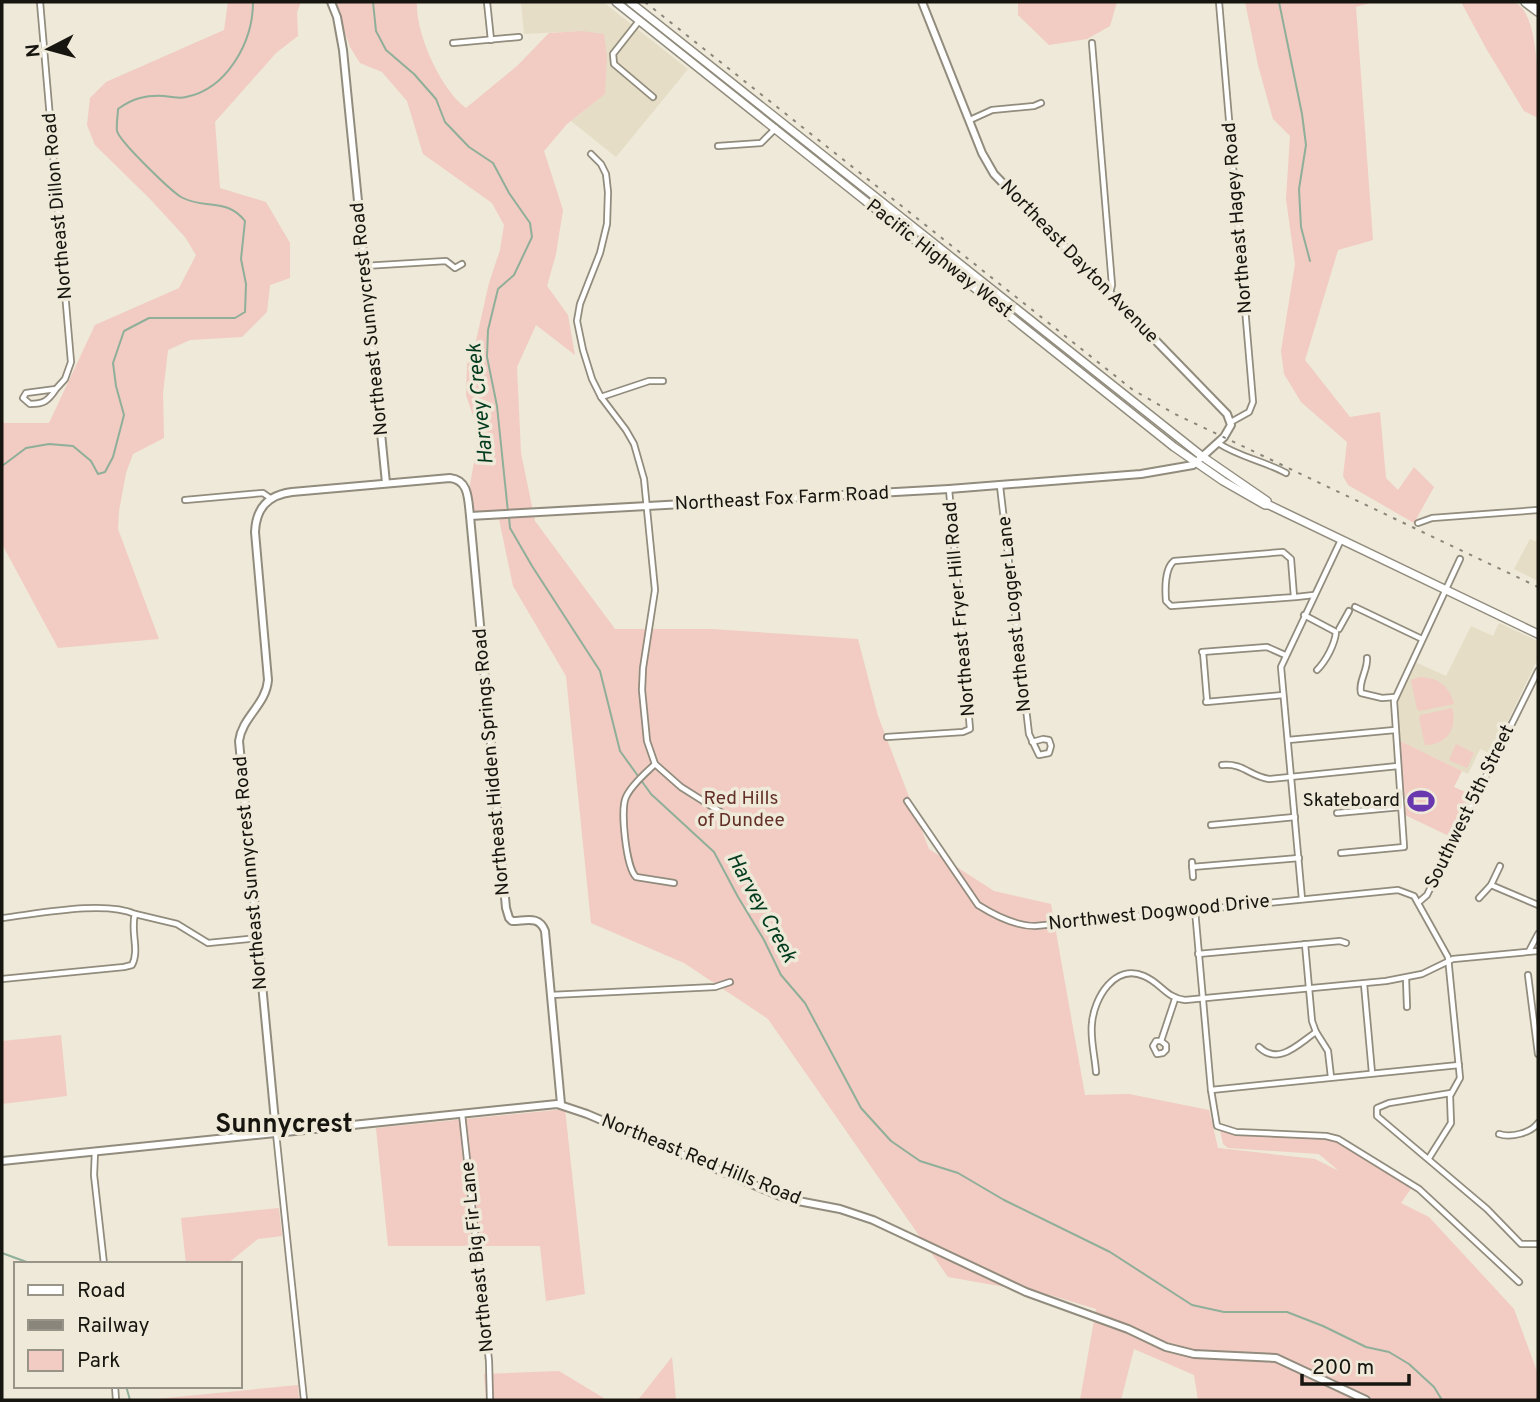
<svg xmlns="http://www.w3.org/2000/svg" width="1540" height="1402" viewBox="0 0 1540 1402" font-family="Overpass,sans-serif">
<rect width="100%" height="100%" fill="#eee9d8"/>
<!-- built -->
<g fill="#e5ddc5">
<polygon points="521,2 603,2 688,69 616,157 571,121 605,94 581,31 524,34"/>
<polygon points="1530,539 1538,542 1538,581 1514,569"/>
<polygon points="1499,623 1538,641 1538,658 1492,754 1480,749 1468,774 1398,740 1397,699 1415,662 1446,676 1471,626 1493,636"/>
</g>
<!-- green -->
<g fill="#f2cbc3">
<polygon points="228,2 301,2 297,12 298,36 276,53 215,122 220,188 266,202 290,243 290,278 270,285 267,312 242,337 190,340 168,350 163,393 164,438 133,454 126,473 119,511 118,529 159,639 58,648 2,544 2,423 49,423 95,325 179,288 196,255 185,237 150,199 95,145 87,125 90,98 106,82 224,30"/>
<path d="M334,2h83c-2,31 24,88 49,106l51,-42 32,-33 32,-2 23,3 3,22 -2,38 -38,30 -23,27 19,59 -7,44 -9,32 21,29 7,40 -39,-30 -19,42 4,86 14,68 80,108h97l146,10 20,77 51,133 65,42 57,13 34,191 44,-1 80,16 9,38 97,11 24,12 -20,-17 -91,-6 -5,-4 -3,-14 16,3 96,5 81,48 -12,17 28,14 85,92 24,65v26h-340l-4,-25 -60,-26 -13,51h-41l16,-91 -46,-14 -102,-18 -180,-258 -84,-56 -93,-40 -25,-247 -53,-90 -14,-67 -25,1 -4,-35 9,-52 -13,-38 1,-31 8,-19 14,-62 11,-33 4,-25 -12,-22 -69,-49 -16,-53 -25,-29 -22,-9 -10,-16z"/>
<polygon points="1018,2 1117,2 1110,26 1087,39 1049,45 1018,15"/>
<polygon points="1245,2 1374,2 1356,7 1373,240 1338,250 1305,360 1350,417 1380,412 1386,478 1398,490 1414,467 1434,487 1414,523 1348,485 1343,476 1347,442 1301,402 1284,374 1281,351 1295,264 1286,199 1290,136 1273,119 1258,65"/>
<path d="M1461,2c13,0 45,-2 55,1 24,13 22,88 22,115l-14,-7 -37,-61z"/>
<path d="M1420,677c19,1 29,9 34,27l-34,7 -3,-2 -6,-29z"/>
<path d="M1452,708c6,21 -6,37 -27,37l-6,-27 2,-3z"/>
<polygon points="1398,740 1462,771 1454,787 1472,795 1451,837 1405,815"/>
<polygon points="1456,744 1474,753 1467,768 1449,760"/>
<polygon points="61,1035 67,1096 2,1104 2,1041"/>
<polygon points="565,1109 585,1294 546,1301 540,1246 388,1246 376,1128"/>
<polygon points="279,1208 282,1236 258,1239 227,1264 186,1264 181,1218"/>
<polygon points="672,1357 676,1400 638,1400"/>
<polygon points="559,1371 607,1400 486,1400 484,1374"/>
<polygon points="298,1385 299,1400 146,1400"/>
</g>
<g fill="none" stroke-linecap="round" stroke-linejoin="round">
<!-- stream -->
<g stroke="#8faf99" stroke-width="2">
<polyline points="373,2 376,31 386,50 414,74 436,99 445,122 469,147 493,163 509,193 530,223 532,237 514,275 498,289 488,330 487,357 497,406 508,512"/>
<polyline points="1279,2 1302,114 1306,145 1299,189 1301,227 1310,261"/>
<path d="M2,466l24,-18 23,-4 24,2 18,15 7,13 7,-2 8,-15 11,-42 -8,-29 -3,-23 11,-32 25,-13h86l10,-6 1,-28 -5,-25 4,-38c-19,-24 -41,-11 -64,-24 -11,-7 -61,-55 -64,-66 -1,-6 1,-16 1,-22 15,-11 28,-14 46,-13 7,1 15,3 22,1 41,-8 67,-55 67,-95"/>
<polyline points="509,517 510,528 532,566 600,671 620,751 651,794 714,852 738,897 764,940 781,975 805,1003 861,1108 891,1141 920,1161 958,1173 1004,1200 1110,1252 1192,1305 1224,1312 1287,1312 1323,1326 1366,1347 1389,1352 1409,1364 1434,1387 1442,1400"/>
<polyline points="2,1253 32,1264"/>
<polyline points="126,1386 130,1400"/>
</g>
<defs>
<g id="street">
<path d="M40,2l31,360 -6,17 -9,10 -30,4 -3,5 7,6c14,0 18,-3 26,-15"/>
<polyline points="487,2 491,40"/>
<polyline points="1219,2 1253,402 1249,412 1231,422"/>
<polyline points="639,21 613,54 614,64 653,97"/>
<polyline points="453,43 519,37"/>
<polyline points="1092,43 1112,285 1110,293"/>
<polyline points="970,120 992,110 1034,106 1041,103"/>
<polyline points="718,146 761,143 776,128"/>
<path d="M591,154l10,10 5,10 2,18 -1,32 -7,29 -20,51 -3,17 6,29 9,29 9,18 25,33 8,14 10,35 11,111 -12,78 -1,22 5,51 8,23c-9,9 -23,20 -29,33 -6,12 0,70 10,80l38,6"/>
<polyline points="364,266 446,261 455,268 462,264"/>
<polyline points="601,397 649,381 663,381"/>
<path d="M1218,443c21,14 46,18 68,30"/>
<polyline points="1000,486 1029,734 1039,755 1049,753 1051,746 1049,740 1043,739 1032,742"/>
<polyline points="185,500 263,493 270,498"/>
<polyline points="1418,523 1432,518 1538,510"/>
<path d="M1294,597l-3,-38 -8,-7 -109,9c-9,7 -9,28 -8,40l5,5 125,-9 18,-2"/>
<polyline points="1355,607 1422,639"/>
<path d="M1304,615l32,17c-1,12 -10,29 -19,38"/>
<polyline points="1339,629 1349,611"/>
<polyline points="1202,652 1267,647 1285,655"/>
<polyline points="1203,652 1207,700"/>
<path d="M1367,658c1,12 -9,24 -6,35l21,5 13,-1"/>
<polyline points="1206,702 1283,695"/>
<polyline points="887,737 963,732 970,729 949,489"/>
<polyline points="1288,740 1395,730"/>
<polyline points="655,764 681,787 738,823"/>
<path d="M1222,765c22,-2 27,11 47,14l129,-13"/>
<path d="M907,801l71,104c16,10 38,21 57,21l363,-36 16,6 34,61 12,121 -10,18 1,27 -22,35"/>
<polyline points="1337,813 1401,807"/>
<polyline points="1211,825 1295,817"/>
<polyline points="1341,853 1404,847 1394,701 1460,559"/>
<polyline points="1192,862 1193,877"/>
<polyline points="1192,867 1299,858"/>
<polyline points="1491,885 1538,905"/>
<polyline points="1479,898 1491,885 1500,866"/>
<polyline points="1302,899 1281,667 1341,540"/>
<polyline points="1419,902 1427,895 1538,671"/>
<polyline points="1195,910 1211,1090 1217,1126 1236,1132 1326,1136 1338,1139 1419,1189 1519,1282"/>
<polyline points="135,914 177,924 208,943 258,938"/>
<path d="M2,918c35,-4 102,-18 133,-4 -5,17 5,36 -3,51l-8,2 -122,12"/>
<polyline points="1305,944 1312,1021 1316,1032 1328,1051 1331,1077"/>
<polyline points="1529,951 1538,934"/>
<polyline points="1198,954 1340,941 1346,943"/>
<polyline points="1528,975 1538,1054"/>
<polyline points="1406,978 1407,1007"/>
<polyline points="1364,984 1372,1073"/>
<polyline points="551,995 715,987 730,982"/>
<polyline points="1161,1041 1166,1045 1166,1050 1163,1053 1157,1054 1153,1046 1156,1041 1161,1041 1175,999"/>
<path d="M1259,1047c20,19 39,-3 57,-15"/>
<path d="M1096,1072c-1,-15 -6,-34 -4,-49 2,-25 23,-60 52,-47 17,7 22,22 41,24l201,-19 36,-7 31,-15 85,-8"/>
<polyline points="1211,1090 1459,1065"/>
<polyline points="1451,1093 1389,1103 1377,1108 1377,1116 1487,1209 1521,1244 1538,1244"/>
<polyline points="462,1114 489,1361 490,1400"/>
<polyline points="276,1133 304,1400"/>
<path d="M1499,1134c12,4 32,-1 39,-11"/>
<polyline points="95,1151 94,1175 104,1264"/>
<polyline points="115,1386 116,1400"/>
</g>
<g id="secondary">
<polyline points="331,2 337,17 343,50 386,483"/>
<polyline points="470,516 949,489 1141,474 1193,465 1224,437 1231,425 1227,414 994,174 982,153 922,2"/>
<path d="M276,1132l-37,-391c3,-24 27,-36 29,-61l-13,-148c1,-24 13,-37 37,-40l158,-14c19,2 18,21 20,38l36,392 3,10 3,3c14,0 27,-6 33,10l16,173"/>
<polyline points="2,1161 557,1104 587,1114 780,1196 798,1201 840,1209 873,1220 1026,1292 1128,1329 1166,1347 1194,1354 1276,1358 1366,1400"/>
</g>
<g id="primary">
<polyline points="616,2 1174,447 1223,481 1265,505 1269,505 1538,634"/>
<polyline points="630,2 1203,457 1267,501"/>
</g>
<polyline id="highway" points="1526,2 1538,11"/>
</defs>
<!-- street casing -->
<use href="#street" stroke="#918c7d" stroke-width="8"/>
<!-- secondary casing -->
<use href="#secondary" stroke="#918c7d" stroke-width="10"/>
<!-- primary casing -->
<use href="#primary" stroke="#918c7d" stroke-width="10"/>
<!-- highway casing -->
<use href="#highway" stroke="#918c7d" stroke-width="12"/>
<!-- street -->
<use href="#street" stroke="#fff" stroke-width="4.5"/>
<!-- secondary -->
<use href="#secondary" stroke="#fff" stroke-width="6"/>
<!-- primary -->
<use href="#primary" stroke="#fff" stroke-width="7"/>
<!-- highway -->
<use href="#highway" stroke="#fff" stroke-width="9"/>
<!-- rail -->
<polyline stroke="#8a867b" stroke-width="2" stroke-dasharray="3.5 7" stroke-linecap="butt" points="645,2 1133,390 1175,414 1538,587"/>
</g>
<!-- icons -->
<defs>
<symbol id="stadium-bare" viewBox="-9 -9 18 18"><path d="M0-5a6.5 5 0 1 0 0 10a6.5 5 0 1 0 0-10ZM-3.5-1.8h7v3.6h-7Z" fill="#6938af" stroke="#eee9d8" stroke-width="2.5" paint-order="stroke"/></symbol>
</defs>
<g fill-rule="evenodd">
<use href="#stadium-bare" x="1402" y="782" width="38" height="38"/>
</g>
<g text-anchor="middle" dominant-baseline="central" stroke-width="7" stroke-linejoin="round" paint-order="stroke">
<!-- street labels -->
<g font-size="19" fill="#17150f" stroke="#eee9d8">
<text transform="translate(58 206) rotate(-95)">Northeast Dillon Road</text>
<text transform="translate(1238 218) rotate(-95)">Northeast Hagey Road</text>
<text transform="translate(939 259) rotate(38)">Pacific Highway West</text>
<text transform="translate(1079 262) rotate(46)">Northeast Dayton Avenue</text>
<text transform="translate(370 319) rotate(-96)">Northeast Sunnycrest Road</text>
<text transform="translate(782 499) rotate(-3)">Northeast Fox Farm Road</text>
<text transform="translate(960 609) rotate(-95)">Northeast Fryer Hill Road</text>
<text transform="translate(1015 614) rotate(-96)">Northeast Logger Lane</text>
<text transform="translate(492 762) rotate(-95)">Northeast Hidden Springs Road</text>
<text transform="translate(1470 807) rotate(-64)">Southwest 5th Street</text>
<text transform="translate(251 873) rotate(-95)">Northeast Sunnycrest Road</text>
<text transform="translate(1159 913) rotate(-6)">Northwest Dogwood Drive</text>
<text transform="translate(701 1160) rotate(22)">Northeast Red Hills Road</text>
<text transform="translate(478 1257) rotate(-96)">Northeast Big Fir Lane</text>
</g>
<!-- park labels -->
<g font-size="19" fill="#632f27" stroke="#eee9d8">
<text x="741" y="799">Red Hills<tspan x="741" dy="22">of Dundee</tspan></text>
</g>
<!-- poi labels -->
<g font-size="19" fill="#17150f" stroke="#eee9d8" text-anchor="end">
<text x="1400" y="801">Skateboard</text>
</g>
<!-- water labels -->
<g font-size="21" font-style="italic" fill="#013b1e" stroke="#eee9d8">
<text transform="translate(481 404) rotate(-96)">Harvey Creek</text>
<text transform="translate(761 908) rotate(61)">Harvey Creek</text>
</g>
<!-- district labels -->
<g font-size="26" font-weight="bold" fill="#17150f" stroke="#eee9d8">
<text x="284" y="1125">Sunnycrest</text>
</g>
</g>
<!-- border -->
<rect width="1540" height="1402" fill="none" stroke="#17150f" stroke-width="7"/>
<!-- legend -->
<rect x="14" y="1262" width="228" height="126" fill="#eee9d8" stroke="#989488" stroke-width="2"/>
<rect x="28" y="1285" width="35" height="10" fill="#ffffff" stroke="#989488" stroke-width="2"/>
<text x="77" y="1297" font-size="21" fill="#17150f">Road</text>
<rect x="28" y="1320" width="35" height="10" fill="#8a867b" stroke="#989488" stroke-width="2"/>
<text x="77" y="1332" font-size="21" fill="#17150f">Railway</text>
<rect x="28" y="1350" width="35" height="21" fill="#f2cbc3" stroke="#989488" stroke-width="2"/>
<text x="77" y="1367" font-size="21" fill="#17150f">Park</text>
<!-- north arrow -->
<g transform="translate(49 49) rotate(264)" stroke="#eee9d8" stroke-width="5" paint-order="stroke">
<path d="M0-5L12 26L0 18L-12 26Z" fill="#17150f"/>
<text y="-10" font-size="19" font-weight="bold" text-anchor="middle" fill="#17150f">N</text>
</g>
<!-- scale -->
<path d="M1302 1374v10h107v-10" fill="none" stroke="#17150f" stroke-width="3.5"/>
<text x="1312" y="1374" font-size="21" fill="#17150f" stroke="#eee9d8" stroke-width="5" paint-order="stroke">200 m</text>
</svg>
